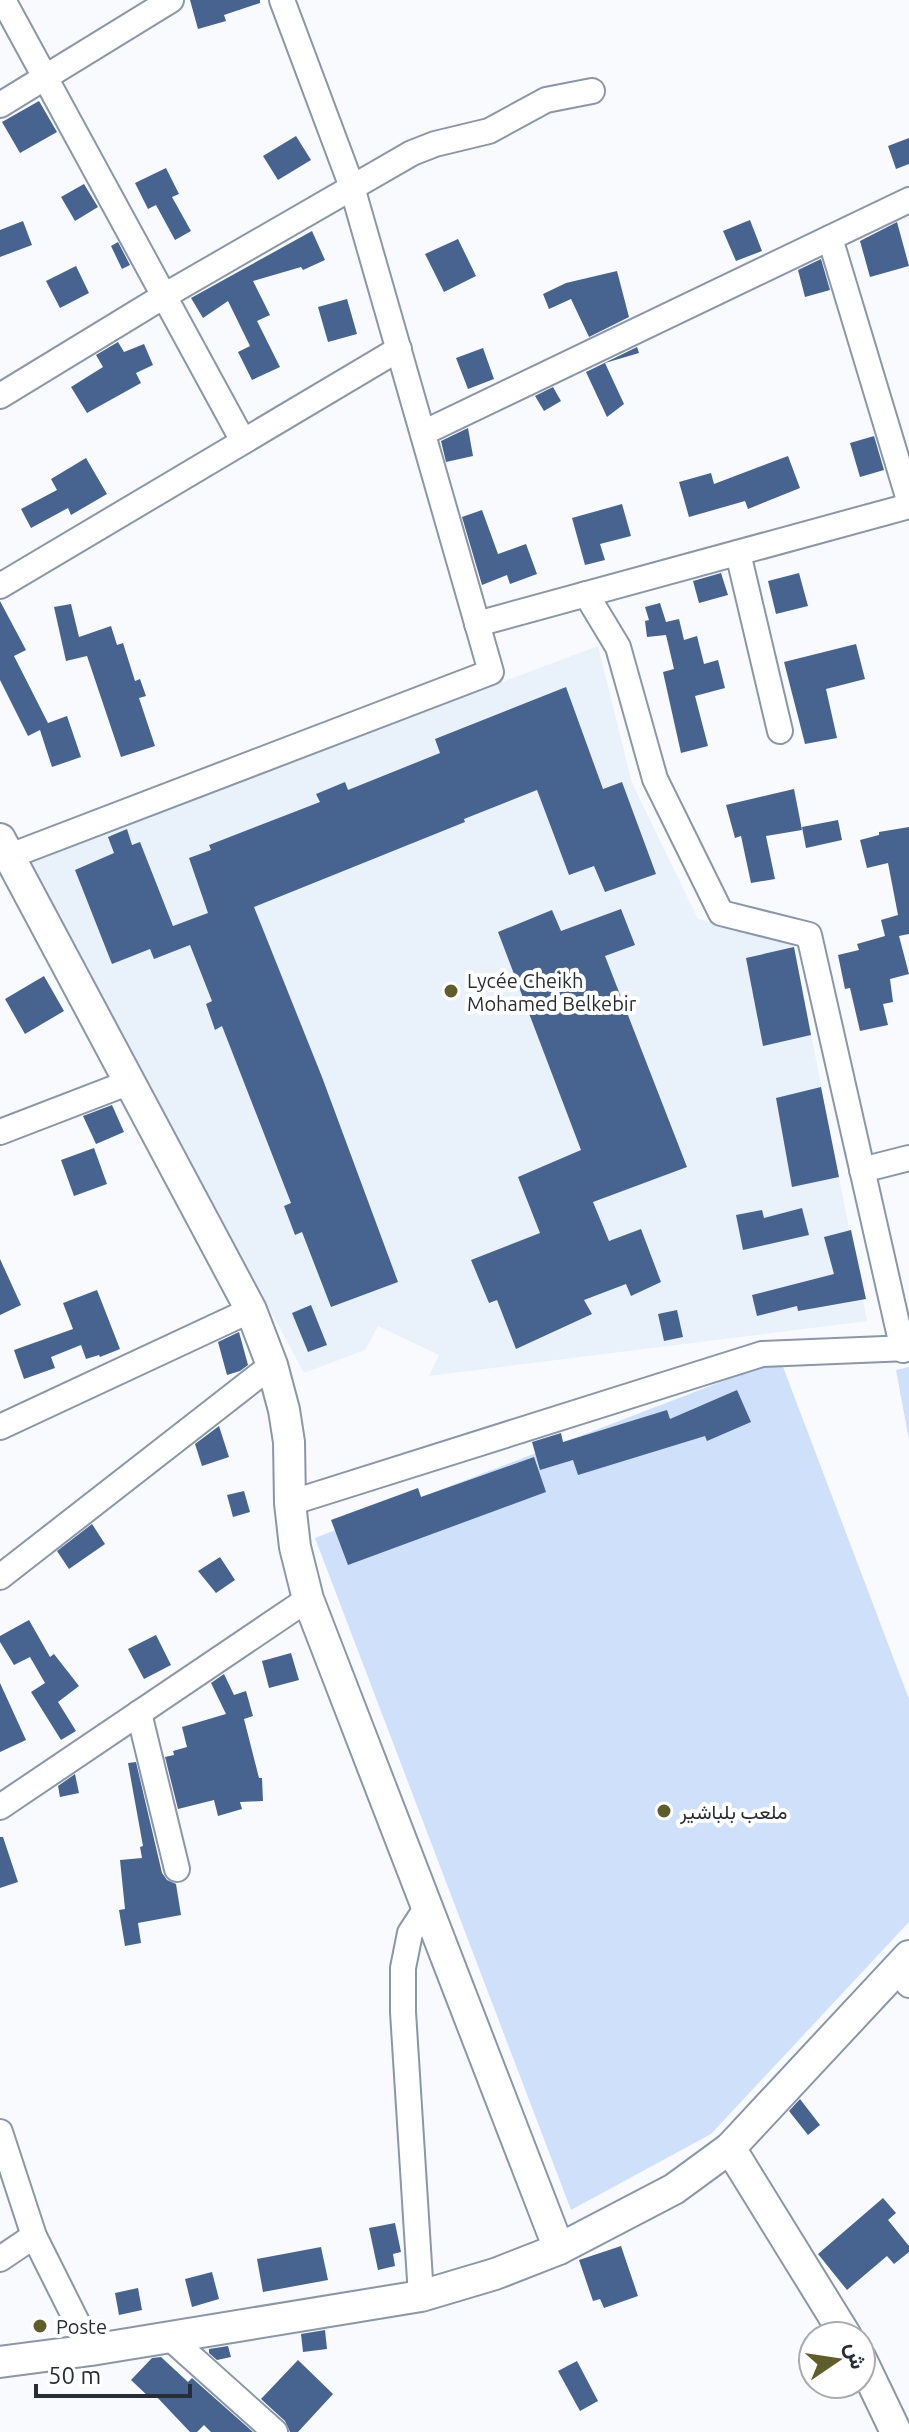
<svg xmlns="http://www.w3.org/2000/svg" width="909" height="2432" viewBox="0 0 909 2432" font-family="Ubuntu,Vazirmatn,sans-serif">
<rect width="100%" height="100%" fill="#f8fafe"/>
<!-- built -->
<polygon fill="#e9f1fb" points="598,646 632,783 698,919 793,942 867,1321 429,1376 439,1355 378,1326 365,1350 304,1373 29,860"/>
<!-- green -->
<g fill="#cfe0fa">
<polygon points="780,1359 909,1699 909,1922 711,2134 571,2210 315,1538"/>
<polygon points="909,1367 909,1440 896,1370"/>
</g>
<!-- building -->
<g fill="#46648f">
<polygon points="190,0 260,0 260,3 224,15 226,21 198,29"/>
<polygon points="39,101 57,132 20,153 2,122"/>
<polygon points="296,136 311,160 278,180 263,156"/>
<polygon points="909,138 909,164 896,169 888,146"/>
<polygon points="166,168 179,194 172,197 191,231 175,240 156,205 148,209 135,183"/>
<polygon points="84,184 98,207 75,221 61,197"/>
<polygon points="750,220 762,251 736,261 723,231"/>
<polygon points="23,221 32,245 0,257 0,230"/>
<polygon points="897,222 909,266 870,277 860,241"/>
<polygon points="312,231 325,260 303,270 301,267 253,281 270,315 257,321 280,367 252,380 238,352 250,346 228,301 203,318 191,298"/>
<polygon points="458,239 476,276 444,292 425,254"/>
<polygon points="118,242 130,265 122,269 111,246"/>
<polygon points="821,259 830,290 805,297 798,270"/>
<polygon points="76,266 89,293 60,308 46,281"/>
<polygon points="617,271 629,317 589,337 571,299 549,309 543,294 566,283"/>
<polygon points="347,299 357,334 328,342 318,307"/>
<polygon points="118,342 124,352 144,344 153,365 136,373 141,383 87,413 71,387 103,367 96,355"/>
<polygon points="637,347 639,353 605,363 624,404 607,417 586,372"/>
<polygon points="483,348 494,379 468,389 456,358"/>
<polygon points="553,387 561,401 544,411 535,396"/>
<polygon points="468,428 473,456 446,462 441,441"/>
<polygon points="874,436 884,470 860,477 850,443"/>
<polygon points="788,456 800,488 748,509 745,501 689,517 679,482 711,473 714,484"/>
<polygon points="86,458 107,494 71,515 68,508 31,528 21,509 57,490 51,479"/>
<polygon points="622,504 631,536 600,544 605,560 585,565 572,518"/>
<polygon points="482,510 498,554 526,544 537,574 510,584 507,575 482,585 462,517"/>
<polygon points="721,573 728,595 699,603 693,581"/>
<polygon points="799,573 808,606 776,614 768,581"/>
<polygon points="0,601 26,650 14,656 48,723 67,716 81,757 52,767 40,730 28,736 0,680"/>
<polygon points="660,603 666,622 679,619 684,640 697,636 704,664 718,660 725,688 695,696 708,746 681,753 663,672 674,669 666,635 647,637 645,621 649,620 645,607"/>
<polygon points="71,604 79,637 111,626 117,645 123,643 135,681 140,679 146,696 139,698 155,746 121,757 87,656 66,661 54,607"/>
<polygon points="856,644 865,679 826,689 837,738 805,744 784,662"/>
<polygon points="566,687 603,789 622,782 656,874 605,892 594,866 569,875 537,790 464,819 465,822 254,907 322,1077 398,1282 331,1307 302,1232 295,1235 284,1206 291,1203 222,1026 215,1030 206,1004 212,1001 190,945 154,959 150,949 112,964 75,870 114,853 108,837 127,829 132,845 140,842 173,926 208,913 189,858 211,850 209,845 320,802 316,794 345,782 348,790 440,753 435,739"/>
<polygon points="794,789 802,830 766,836 775,879 751,883 741,836 735,838 726,805"/>
<polygon points="838,820 842,840 806,848 802,827"/>
<polygon points="909,827 909,934 899,936 909,974 890,979 893,1002 883,1004 888,1025 860,1031 850,988 845,989 838,955 859,950 857,944 885,936 881,920 898,915 888,863 867,868 860,840 879,835 879,832"/>
<polygon points="621,909 635,945 605,956 687,1167 593,1202 609,1241 641,1229 661,1282 631,1296 626,1284 584,1300 592,1314 516,1349 497,1300 489,1303 471,1260 540,1233 518,1177 581,1150 498,932 552,910 561,931"/>
<polygon points="794,947 811,1035 763,1046 746,958"/>
<polygon points="44,976 64,1011 25,1034 5,999"/>
<polygon points="821,1087 839,1177 792,1187 776,1098"/>
<polygon points="112,1105 124,1132 96,1144 83,1116"/>
<polygon points="94,1148 107,1184 74,1196 61,1160"/>
<polygon points="802,1208 809,1235 743,1250 736,1215 762,1210 764,1218"/>
<polygon points="851,1230 866,1299 798,1311 797,1306 757,1316 752,1295 834,1274 824,1237"/>
<polygon points="0,1259 21,1305 0,1315"/>
<polygon points="97,1290 120,1349 100,1357 99,1355 86,1359 81,1345 51,1357 55,1368 24,1379 14,1350 73,1329 63,1303"/>
<polygon points="311,1305 327,1345 308,1352 292,1313"/>
<polygon points="677,1310 683,1337 664,1341 658,1314"/>
<polygon points="239,1332 248,1365 240,1371 227,1375 218,1342"/>
<polygon points="737,1390 751,1422 707,1441 705,1436 578,1475 573,1460 540,1470 532,1442 561,1433 563,1442 667,1410 670,1419"/>
<polygon points="219,1426 229,1457 202,1466 195,1444"/>
<polygon points="534,1457 546,1492 348,1565 331,1520 418,1488 421,1497"/>
<polygon points="244,1491 250,1512 233,1517 227,1495"/>
<polygon points="92,1524 105,1544 69,1569 57,1551"/>
<polygon points="220,1557 235,1580 216,1593 198,1571"/>
<polygon points="29,1620 50,1657 54,1654 79,1686 58,1702 76,1731 61,1740 31,1692 45,1683 30,1657 14,1665 0,1642 0,1636"/>
<polygon points="156,1635 171,1665 144,1679 128,1649"/>
<polygon points="291,1653 299,1680 269,1688 262,1661"/>
<polygon points="224,1674 234,1695 246,1691 253,1716 244,1719 259,1778 262,1778 263,1801 240,1802 242,1809 218,1816 214,1800 178,1809 165,1757 174,1755 173,1751 187,1747 182,1727 226,1714 211,1683"/>
<polygon points="0,1683 26,1740 0,1752"/>
<polygon points="136,1762 162,1873 167,1880 176,1884 181,1915 138,1923 141,1943 125,1946 119,1910 125,1909 120,1860 142,1858 140,1847 143,1846 128,1763"/>
<polygon points="75,1774 79,1793 60,1797 58,1786"/>
<polygon points="0,1837 3,1837 18,1882 0,1888"/>
<polygon points="800,2099 820,2125 808,2135 789,2111"/>
<polygon points="883,2198 896,2213 888,2220 909,2246 909,2252 894,2264 887,2256 847,2290 818,2254"/>
<polygon points="395,2223 401,2252 393,2254 395,2266 378,2270 369,2228"/>
<polygon points="621,2246 638,2296 604,2308 600,2299 593,2301 579,2260"/>
<polygon points="321,2247 328,2280 263,2292 257,2259"/>
<polygon points="212,2272 219,2299 192,2307 185,2279"/>
<polygon points="138,2288 142,2310 119,2315 115,2293"/>
<polygon points="325,2330 327,2349 303,2352 301,2334"/>
<polygon points="228,2346 231,2357 217,2360 209,2353 209,2349"/>
<polygon points="161,2357 188,2382 192,2378 253,2432 211,2432 204,2425 197,2432 190,2432 154,2394 150,2398 131,2380 152,2358"/>
<polygon points="298,2360 333,2394 298,2432 290,2432 285,2421 261,2399"/>
<polygon points="577,2361 598,2401 580,2411 558,2371"/>
</g>
<g fill="none" stroke-linecap="round" stroke-linejoin="round">
<defs>
<g id="minor">
<polyline points="3,0 243,441"/>
<polyline points="0,105 171,0"/>
<polyline points="830,238 909,500"/>
<polyline points="0,396 164,296 412,153 435,144 489,131 546,100 592,91"/>
<polyline points="423,433 909,200"/>
<polyline points="738,553 780,731"/>
<polyline points="0,586 399,349"/>
<polyline points="586,594 618,647 655,779 721,913 809,935 903,1350"/>
<polyline points="477,624 909,506"/>
<polyline points="10,856 491,672 352,187 282,0"/>
<polyline points="0,1132 130,1082"/>
<polyline points="862,1170 909,1158"/>
<polyline points="0,1427 251,1310"/>
<polyline points="290,1503 762,1354 909,1348"/>
<polyline points="0,1577 272,1365"/>
<polyline points="139,1713 177,1869"/>
<polyline points="0,1807 308,1599"/>
<polyline points="895,1970 909,1985"/>
<polyline points="0,2132 34,2236 91,2350"/>
<polyline points="0,2259 34,2236"/>
<polyline points="421,2296 403,2012 403,1968 410,1933 427,1907"/>
<polyline points="169,2337 275,2432"/>
</g>
<g id="tertiary">
<polyline points="0,839 251,1310 272,1365 284,1410 289,1442 290,1503 295,1547 308,1599 559,2249"/>
<polyline points="730,2148 846,2336"/>
<polyline points="861,2359 896,2432"/>
<polyline points="0,2362 91,2350 421,2296 495,2274 559,2249 674,2189 730,2148 909,1956"/>
</g>
</defs>
<!-- minor casing -->
<use href="#minor" stroke="#8a96a9" stroke-width="28"/>
<!-- tertiary casing -->
<use href="#tertiary" stroke="#8a96a9" stroke-width="34"/>
<!-- minor -->
<use href="#minor" stroke="#fff" stroke-width="24"/>
<!-- tertiary -->
<use href="#tertiary" stroke="#fff" stroke-width="30"/>
</g>
<!-- markers -->
<g fill="#5f5e2b" stroke="#fff" stroke-width="3">
<circle cx="451" cy="991" r="8"/>
<circle cx="664" cy="1811" r="8"/>
<circle cx="40" cy="2326" r="8"/>
</g>
<g text-anchor="middle" dominant-baseline="central" stroke-width="8" stroke-linejoin="round" paint-order="stroke">
<!-- poi labels -->
<g font-size="20" fill="#282e35" stroke="#fff" text-anchor="start">
<text x="467" y="980">Lycée Cheikh<tspan x="467" dy="23">Mohamed Belkebir</tspan></text>
<text x="680" y="1811">ملعب بلباشير</text>
<text x="56" y="2326">Poste</text>
</g>
</g>
<!-- north arrow -->
<g transform="translate(837 2360) rotate(77)"><circle r="38" fill="#ffffff" stroke="#a9abae" stroke-width="2"/>
<path d="M0-6L14 30L0 20L-14 30Z" fill="#5f5e2b"/>
<text y="-12" font-size="22" font-weight="bold" text-anchor="middle" fill="#282e35">ش</text>
</g>
<!-- scale -->
<path d="M36 2384v12h154v-12" fill="none" stroke="#282e35" stroke-width="4"/>
<text x="48" y="2384" font-size="24" fill="#282e35" stroke="#ffffff" stroke-width="6" paint-order="stroke">50 m</text>
</svg>
